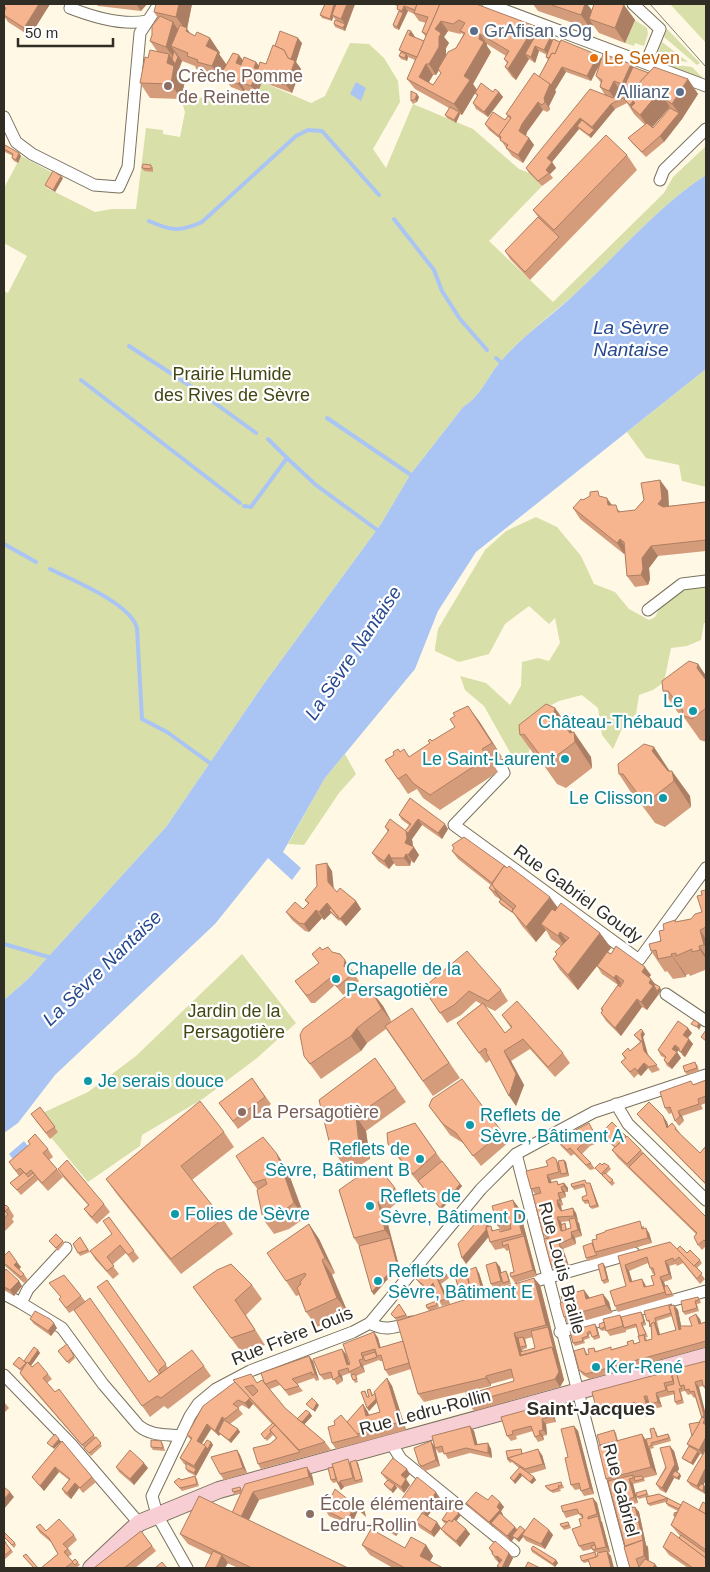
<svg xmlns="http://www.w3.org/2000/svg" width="710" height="1572" viewBox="0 0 710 1572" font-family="Helvetica,sans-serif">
<rect width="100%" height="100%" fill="#fef8e5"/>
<!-- green -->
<g fill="#d9dfa8">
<polygon points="670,4 706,4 706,43"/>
<polygon points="635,20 647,28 648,34 644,46 635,43 634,46 625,43"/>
<polygon points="667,29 700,63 697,65 664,37"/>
<polygon points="662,42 688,62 656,58"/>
<path d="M350,43l19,1 15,14 14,23 2,21 -27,47 13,19 27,-64 60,25 46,40 10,4 13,13 -53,55 64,61 111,-109 9,-16 33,-31v29c-48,31 -87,78 -129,117 -24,22 -56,45 -76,69 -14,16 -20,35 -38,46l-53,68 -29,49 -118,161 -97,142 -138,152 -24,21v-709l4,2 19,-37 -23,-13v-55l17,-32 34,18 -8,14 48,24 17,-3h24l10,-81 17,2v4l17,3 5,-25 -4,-13 76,-5 5,-12 49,21 14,-7z"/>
<polygon points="661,63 692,67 706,81"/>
<polygon points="706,369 706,487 682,481 679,465 646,458 627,432"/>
<polygon points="536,517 557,527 581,556 594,584 615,592 629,609 649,620 655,617 670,589 706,583 706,623 704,623 701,640 687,646 671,648 664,682 653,690 639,695 636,714 624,724 613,749 602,735 598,708 582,695 559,701 540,711 528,755 516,763 484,706 465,690 460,676 486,683 510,705 521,686 522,662 538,658 549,661 560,643 555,618 549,624 529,606 505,624 489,654 459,662 435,651 435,648 438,629 485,550 506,531"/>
<polygon points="345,754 356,774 339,793 304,845 288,844 325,778"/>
<polygon points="242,954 296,1023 257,1058 204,1098 142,1135 140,1146 88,1182 34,1117 88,1092 136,1056"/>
</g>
<!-- water -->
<g fill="#aac5f4">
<polygon points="356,82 366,88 361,101 350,94"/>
<path d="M706,175v194l-230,183 -38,59 -23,58 -90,109 -42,74 18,16 -9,12 -24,-22 -53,66 -160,151 -37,48 -14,10v-133l24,-21 138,-152 97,-142 118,-161 29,-49 53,-68c18,-11 24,-30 38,-46 21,-25 52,-46 76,-69 42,-39 81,-86 129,-117z"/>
<polygon points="24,1141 28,1146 13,1159 9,1154"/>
</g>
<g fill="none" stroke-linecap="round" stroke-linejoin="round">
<!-- stream -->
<g stroke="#aac5f4" stroke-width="4">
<polyline points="394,219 434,270 442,291 460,319 487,350"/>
<path d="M149,221c22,10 31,11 53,1l94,-86 12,-6 14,1 57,64"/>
<polyline points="129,346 201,393 256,433"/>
<polyline points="496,358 504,365"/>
<polyline points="81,380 240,503"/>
<polyline points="327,418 414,477"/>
<polyline points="268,439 287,458"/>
<polyline points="244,506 251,507 287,458 316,485 380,532"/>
<polyline points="4,544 36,562"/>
<path d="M50,569c24,12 80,34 87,59l5,91 25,13 47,34"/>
<polyline points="4,944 52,958"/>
</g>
<defs>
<g id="street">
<path d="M71,4l-1,4c23,9 52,18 77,13"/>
<polyline points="488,4 706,86"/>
<polyline points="633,4 660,29 646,63"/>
<polyline points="4,117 16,142 32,154 94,185 119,187 128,167 140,33 159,4"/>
<polyline points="660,180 664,170 706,129"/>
<polyline points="648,610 682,584 706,581"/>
<polyline points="500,765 504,773 454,825 639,960 706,868"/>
<polyline points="666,994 706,1021"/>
<polyline points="616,1104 628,1124 706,1200"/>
<polyline points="516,1154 624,1568"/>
<path d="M66,1248l-38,41 -7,14 41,25 41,56 36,42c12,10 27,8 41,10"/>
<polyline points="522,1285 634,1253"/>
<polyline points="4,1294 21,1303"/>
<path d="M370,1323c15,9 26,4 42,-1"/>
<polyline points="560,1332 706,1291"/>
<polyline points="4,1375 71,1444 139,1523"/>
<polyline points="391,1443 401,1459 514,1551"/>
<polyline points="187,1568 157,1515 152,1496 190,1416 198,1404 216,1389 250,1371 353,1332 370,1323 481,1189 516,1154 594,1112 706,1075"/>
</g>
<polyline id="secondary" points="91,1568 139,1523 219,1490 706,1356"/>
</defs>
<!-- street casing -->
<use href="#street" stroke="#79725e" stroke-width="13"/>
<!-- secondary casing -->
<use href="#secondary" stroke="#79725e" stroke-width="18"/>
<!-- street -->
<use href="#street" stroke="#fff" stroke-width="11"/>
<!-- secondary -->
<use href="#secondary" stroke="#f8ced5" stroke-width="16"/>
<!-- tram -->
<polyline stroke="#827e71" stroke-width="1" points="650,4 706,67"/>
</g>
<!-- wall -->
<g fill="#d49c7b" fill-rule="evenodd">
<polygon points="4,4 50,4 30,36 8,22 4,16"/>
<polygon points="96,4 147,4 141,11 98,6"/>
<polygon points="192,4 187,29 191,34 195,36 210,38 220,53 219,54 226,64 243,60 256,62 259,66 266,64 275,46 302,43 296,62 301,69 292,93 262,82 257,94 245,90 244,92 231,87 228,83 223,80 207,77 205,73 197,71 195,66 182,61 178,72 185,81 181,99 150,98 140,83 148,58 157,51 150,41 158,18 154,12"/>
<polygon points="355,4 345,31 335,27 334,24 336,20 333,17 332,21 322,18 320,15"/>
<path d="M392,4h84l59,22 3,5 15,8 48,20 32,8 16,6 39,6 10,15 -16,25 -18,23 -18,15 -14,-14 -4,-5 17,-13 -11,-11 -7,-11 -12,6 -24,29 -12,-9 -27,33 4,6 -6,6 3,4 -11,8 -13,-13 -3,-5 79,-73 -5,-8 1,-4 -5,-7 4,-12 -9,17 -25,-9 -11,18 1,2 -7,14 1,4 -3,2 -4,-2 -16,22 -1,4 3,2 5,7 -11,18 -11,-7 -12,-17 -11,-9 -4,-6 20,-4 3,-4 -2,-2 33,-37 9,-17 -2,-3 1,-2 -8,-4 -4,12 -6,-4 -13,21 -4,-3 -7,-10 2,-4 -3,-4 2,-3 -19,-12v2l4,6 -18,32 4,6 22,2 4,5 -15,20 -12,-8 -3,-6 4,-7 -2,-3 -13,22 -2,-1 -4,9 -9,-5 -2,-3 4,-7 -34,-19 -8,-10 8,-19 -7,-3 -1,4 -6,-2 -2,-3 2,-4 -2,-2 12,-19 4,6h-1l10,4 2,-4 -4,-5 4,-9 -7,-2 -5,-7 -6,-3 -9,19 -5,-2 -1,-3 6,-14 -2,-2v-3zM448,31l12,3 2,-1 1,2 -7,13 -10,7v-7l3,-5 -5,-6zM439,70l2,3 -8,12 -4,-3 4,-7h3zM619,89l7,3 1,4 -1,1 -9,-3zM670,107v1l-17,20 -1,-1z"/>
<polygon points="533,4 587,4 592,10 594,5 592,5 590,4 622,4 624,5 635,20 625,43 599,33 593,25 591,29 538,11"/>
<polygon points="419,97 417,102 413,104 411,101"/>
<polygon points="4,148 19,153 21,156 18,163 14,161 12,158 13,156 5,152"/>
<polygon points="627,155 637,170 530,280 510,259 505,251 538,217 533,210"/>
<polygon points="153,167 153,172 144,171 142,168"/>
<polygon points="63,178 55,192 47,187 45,185"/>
<polygon points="660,480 668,491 669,506 706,502 706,551 658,556 649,568 650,579 648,585 635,587 627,576 625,553 624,554 580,519 573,508 602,497 621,512 635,510"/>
<polygon points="698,664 706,676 706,742 700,740 683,716 681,717 663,691"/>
<polygon points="479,721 502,757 493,764 498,772 440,810 423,798 417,789 408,794 385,760 400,752 410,757 430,744 432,741"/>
<polygon points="572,732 591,757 592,768 566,788 557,784 540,760 538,760 520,735"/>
<polygon points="670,771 690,796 691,807 665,827 655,823 638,800 636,800 619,774"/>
<polygon points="410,798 448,829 442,839 422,825 412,839 413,847 419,855 414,863 411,861 410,866 396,866 394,863 389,869 378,861 372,853 388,832 385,827 405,831 409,825 402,820 399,815"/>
<polygon points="452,851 506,867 558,908 600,933 611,948 608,952 651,975 649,977 661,990 647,1010 642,1007 621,1036 606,1021 601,1013 602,1011 601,1009 618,985 602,974 597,966 578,990 560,970 553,959 557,954 555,952 561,946 551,939 546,930 536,942 522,926 514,914 501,905 499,902 501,900 495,896 489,888 491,885 458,859"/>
<polygon points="332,871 333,888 337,892 356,901 361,909 346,926 340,920 339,921 331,913 324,920 322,918 309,932 305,931 292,920 286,912 303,909 308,904 305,900"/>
<polygon points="706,890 706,972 705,970 690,976 689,974 686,975 686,977 673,979 667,971 665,972 651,951 661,941 664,930 676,922 691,919 702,912 702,895"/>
<polygon points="322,950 340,954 359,981 343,995 335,985 315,1003 311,1003 295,981 319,963 312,954"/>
<polygon points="423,988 501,990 508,1001 495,1011 485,1006 505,1033 511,1028 502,1015 563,1053 570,1063 555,1077 530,1049 511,1061 524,1085 516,1106 490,1060 486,1063 457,1023 481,1004 476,1001 461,1015 447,1023"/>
<polygon points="372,992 383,1006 391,1022 412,1008 460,1078 433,1096 386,1029 367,1043 361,1051 321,1079 304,1056"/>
<polygon points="692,1033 688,1038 693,1044 685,1057 683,1056 679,1050 677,1052 681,1058 672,1069 667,1066 664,1060 665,1058 661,1056 658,1050"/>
<polygon points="645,1034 643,1037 648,1054 660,1070 652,1073 648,1068 641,1076 638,1074 634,1078 621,1062 625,1059 622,1054 630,1051 640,1042 634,1035"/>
<polygon points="375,1058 406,1102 366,1131 370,1159 362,1164 345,1168 330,1145"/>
<polygon points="697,1064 699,1071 687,1075 685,1072"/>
<polygon points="252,1078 271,1104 238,1129 219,1103"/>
<polygon points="706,1080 706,1103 701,1105 703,1109 682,1116 684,1121 679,1126 675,1121 672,1113 669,1114 665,1108 694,1084"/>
<polygon points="429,1106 502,1132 509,1142 481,1166 463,1143 450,1135"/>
<polygon points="40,1107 58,1132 50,1139 31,1114"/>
<polygon points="637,1114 663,1116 667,1122 668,1127 676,1128 680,1133 679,1133 700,1153 706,1146 706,1185 641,1119"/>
<polygon points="415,1123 442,1161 462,1186 441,1210 395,1154 388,1144"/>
<polygon points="593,1129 600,1142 590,1146 582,1154 591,1163 595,1169 590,1170 574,1154 571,1156 561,1146 557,1140"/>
<polygon points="224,1132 234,1147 192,1180 223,1219 233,1234 181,1274 116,1193 106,1179"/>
<polygon points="601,1133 641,1150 706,1217 706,1246 702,1250 698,1245 696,1234 618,1158 612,1150 615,1148 605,1139"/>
<polygon points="48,1149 53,1157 49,1160 57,1169 63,1177 48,1191 38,1180 21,1195 10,1183 19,1176 11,1165"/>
<polygon points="277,1154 287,1169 305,1218 289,1229 274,1234 263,1219 258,1190 253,1183"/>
<path d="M564,1160l2,2 3,14 -18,4v2l9,2 4,-1 4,5v4h-3l1,5 -5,2 2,6 -2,1 1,5 14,2 2,8h-1l2,2 3,13 -7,2 1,6 -13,5 6,17 -14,4 -4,-5 -5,-26 -3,-5 -8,-40 -4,-5 17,-23zM570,1221l1,7 -4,1 -2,-6 -3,1 -1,-2z"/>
<polygon points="602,1165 609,1166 611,1169 606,1174 615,1183 612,1186 595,1168"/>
<polygon points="58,1169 104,1204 110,1212 97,1224 90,1217 84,1209 88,1205 63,1177"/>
<polygon points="590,1183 591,1185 599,1207 592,1209 590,1207 589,1203 585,1204 583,1201 587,1195 585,1187 574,1190 572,1187"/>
<polygon points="395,1188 402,1198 385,1213 399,1266 374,1295 372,1292 359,1246 354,1238 339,1190"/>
<polygon points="4,1207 9,1208 14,1216 12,1219 14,1222 4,1232"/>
<polygon points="519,1208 537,1276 515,1283 511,1277 514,1272 509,1250 507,1251 504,1248 495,1250 490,1242 488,1237 466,1264 483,1214 487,1219 489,1226 494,1231 502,1232 498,1226"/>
<polygon points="109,1217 139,1258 133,1263 126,1253 112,1265 119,1274 113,1279 95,1259 90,1251 112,1235"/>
<polygon points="309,1224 319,1239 335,1273 332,1275 348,1313 317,1327 306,1312 299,1295 296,1296 286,1281"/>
<polygon points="644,1226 644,1228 649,1233 652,1243 588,1261 586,1258 592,1243"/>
<polygon points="80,1237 90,1252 80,1256 73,1244"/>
<polygon points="49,1241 63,1241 64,1244 58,1251"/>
<path d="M677,1249l23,11 2,3 -5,5 8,11 -5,5 -17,-21 -6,3 -1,-2 -7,2 3,13 -8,3 1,4 4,2 5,8 -56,16 -3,-6 11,-20 -8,-30zM648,1263l2,5 3,6h1v11l-8,2 -1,-3 -13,-3 -3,-10z"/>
<polygon points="4,1256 21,1267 19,1269 24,1274 28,1280 24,1283 4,1265"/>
<polygon points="496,1262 500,1267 501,1273 506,1271 508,1274 511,1284 495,1289 491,1284"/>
<polygon points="605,1266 609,1282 604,1284 602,1281"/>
<polygon points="427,1271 447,1275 449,1278 441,1284 450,1304 442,1306 439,1301 435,1290 432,1294 420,1284 416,1279"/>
<polygon points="4,1272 19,1281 22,1286 14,1296 4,1290"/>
<polygon points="479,1273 485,1292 475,1296 471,1290 461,1294 459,1291"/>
<polygon points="107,1280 168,1368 204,1366 211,1376 168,1409 164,1406 150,1417 74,1310 69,1313 59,1299 61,1297 49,1283 81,1296 149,1382 159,1374"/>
<polygon points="252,1285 262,1299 246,1315 265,1345 242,1353 193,1287"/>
<path d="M540,1285l24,95 -4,7 -86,24 -6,-8 7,-13 2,1 37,-10 -1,-3 -22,6v2l-67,16 -6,-8 -7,-25 -22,7 -4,-6 -2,-9h-3l-1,-1 -16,6 2,6 -9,4 2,6 -3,1 -5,-10 -8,3 1,5 -6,4 -4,-7 -9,2 -4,-5 26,-21 3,10h1l24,-32 4,6 3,10 22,-7zM533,1337l2,11 -12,4 -1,-2 5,-2 -2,-9z"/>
<polygon points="584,1290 589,1298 603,1294 609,1302 612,1313 569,1325 564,1317 563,1302"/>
<polygon points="700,1300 701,1303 697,1304 699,1311 685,1315 683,1312 681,1301"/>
<polygon points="436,1301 438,1304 439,1307 429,1311 427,1308"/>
<polygon points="399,1304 408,1317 397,1321 391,1314"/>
<path d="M674,1305l4,5 3,16h11l8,-7 1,5 5,-2v25l-116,32 -7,-4 -4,-5 5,-22 4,7 1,-1 5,-6 2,3 16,-2 28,-7 -1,-6 -2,-9 -11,3v2l-16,4 -4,-6 -4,1 -2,-2 4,-7 16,-7 1,2 20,-5 2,3 3,10 -3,1 5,11h-2l1,3 5,-1 -1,-12 -1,-4 -3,-2zM672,1316l4,14 -16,5 -3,-14z"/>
<polygon points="30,1319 57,1328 51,1336 34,1324"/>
<polygon points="595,1324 597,1327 600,1338 594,1340 591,1334 589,1335 590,1338 584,1340 585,1343 575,1346 573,1343"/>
<polygon points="67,1344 75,1358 69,1364 58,1351"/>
<polygon points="38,1350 40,1353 31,1366 32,1367 48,1374 52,1379 47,1383 55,1392 59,1389 102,1446 91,1456 23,1378 20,1373 21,1371 15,1366 13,1364 24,1361"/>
<polygon points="313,1361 319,1380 316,1381 314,1378 297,1384 303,1391 289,1396 280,1385 270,1389 285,1408 297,1419 310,1413 312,1416 304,1424 325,1442 331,1450 261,1469 258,1464 270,1444 276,1438 273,1435 267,1441 261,1434 272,1424 253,1404 249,1409 242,1405 238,1408 243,1414 230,1424 238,1429 240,1432 231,1443 220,1434 219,1436 211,1429 202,1444 204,1445 211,1442 213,1445 196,1476 188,1472 186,1469 186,1465 184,1464 180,1458 191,1440 187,1435 235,1382 233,1380 257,1383 264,1382"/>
<polygon points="706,1361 706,1391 703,1386 699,1387 706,1449 706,1480 703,1485 706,1488 705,1494 691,1486 687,1481 703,1455 700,1454 693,1465 684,1460 682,1458 689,1446 687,1444 702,1419 695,1397 694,1398 691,1394 688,1395 685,1391 684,1391 681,1392 684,1403 677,1405 675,1402 675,1394 659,1398 662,1407 653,1409 649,1401 648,1401 652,1415 646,1417 643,1411 639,1412 636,1408 624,1413 623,1410 601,1416 597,1411 670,1371 672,1373"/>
<polygon points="387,1378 392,1386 406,1430 336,1449 332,1443 335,1425 347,1422 363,1404 369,1415 380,1412 377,1402 369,1411 367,1408 365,1391 368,1397 369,1397 370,1389 373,1395"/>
<polygon points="4,1402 9,1408 4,1413"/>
<polygon points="552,1409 556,1422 546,1424 547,1435 543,1436 544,1440 538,1442 535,1437 533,1431 516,1436 517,1439 511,1441 507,1436 501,1417"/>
<polygon points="470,1426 474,1431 477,1444 488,1443 491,1449 492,1458 470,1453 448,1459 444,1452 439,1453 435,1448 440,1466 425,1471 422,1469 419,1464 435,1446"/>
<polygon points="574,1426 578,1431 594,1494 584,1496 581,1491 580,1489 575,1490 571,1485 568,1457"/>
<polygon points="614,1430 616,1433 618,1441 646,1439 652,1438 656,1431 658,1437 668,1434 670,1437 671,1441 653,1446 654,1448 650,1449 657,1475 644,1478 645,1481 633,1484 638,1503 632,1504 633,1507 635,1507 639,1512 646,1545 648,1547 649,1561 655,1564 630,1568 625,1546 608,1481 606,1479 600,1445"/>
<polygon points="62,1441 96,1482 83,1493 79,1488 71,1499 65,1494 62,1489 69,1480 59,1472 44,1491 32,1477"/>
<polygon points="161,1441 163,1444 165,1451 153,1450 151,1447"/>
<polygon points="521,1449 523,1454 542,1455 546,1469 529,1474 534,1477 536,1480 532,1484 522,1476 515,1484 510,1478 519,1468 512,1462 510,1463 508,1460"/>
<polygon points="237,1450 240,1455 247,1473 224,1480 220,1474"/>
<polygon points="674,1451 679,1469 677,1472 681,1476 679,1480 674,1478 666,1493 660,1490 656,1484"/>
<polygon points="350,1462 358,1463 363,1482 344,1487 341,1490 337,1482 333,1483 331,1480"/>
<polygon points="116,1467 148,1468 134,1485 119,1472"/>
<polygon points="381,1473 410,1474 406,1479 410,1485 404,1493 396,1486 397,1488 393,1493 386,1487 384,1484 387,1480 385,1478"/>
<polygon points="312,1475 314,1485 259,1500 248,1520 348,1568 238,1568 227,1563 225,1568 211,1555 188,1544 180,1534 232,1513 241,1493 235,1495 233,1492 240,1487 242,1491"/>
<polygon points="195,1476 197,1479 199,1486 182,1491 174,1482"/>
<polygon points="563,1485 564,1488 560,1489 561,1491 553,1493 547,1489 545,1486"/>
<polygon points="646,1490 649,1496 659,1494 681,1505 699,1510 706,1504 706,1568 688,1568 669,1555 663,1547 679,1538 680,1536 671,1525 675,1517 674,1516 678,1511 668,1506 666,1503 666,1502 650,1506 648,1504 646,1497 639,1499 637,1497"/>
<polygon points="440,1498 428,1516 441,1528 434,1537 420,1528 416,1522 422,1513 415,1507 413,1510 405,1505 401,1500"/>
<path d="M593,1498l4,5 4,17h-1l2,2 8,30 -2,1 3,3 -27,7 -2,-2 12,-9 -2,-3 -9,2 -4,-5 2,-20 1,-8 -3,-4 -13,4 -3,-6zM595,1552h3l1,1 -1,3h-1z"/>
<polygon points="488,1500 500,1502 504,1507 501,1511 503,1515 503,1516 515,1527 517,1530 525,1531 549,1530 553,1535 545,1549 526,1541 523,1537 519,1542 514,1538 511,1542 493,1526 493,1527 470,1508 466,1503"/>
<polygon points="354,1504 363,1505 366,1517 358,1510 351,1526 329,1516 325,1510"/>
<polygon points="461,1515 456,1521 466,1529 470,1534 460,1547 445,1534 441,1529 446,1523 444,1523 442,1520"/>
<polygon points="560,1524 570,1525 571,1528 564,1530"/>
<polygon points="36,1527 46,1531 74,1535 77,1540 68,1548 72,1554 68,1557 72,1561 75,1559 80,1565 76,1568 41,1568 58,1554 52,1543 40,1533"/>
<polygon points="386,1528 397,1529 399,1532 396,1536 388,1531"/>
<polygon points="141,1531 156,1551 135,1568 94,1568"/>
<polygon points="4,1537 15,1543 16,1545 14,1548"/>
<polygon points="4,1539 7,1543 6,1543 13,1552 4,1560"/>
<polygon points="362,1545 405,1548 426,1545 433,1556 430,1561 443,1568 393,1568 370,1555"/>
<polygon points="489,1548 509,1553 513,1558 508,1568 499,1568 497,1566 499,1563 495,1559"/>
<polygon points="531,1549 556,1560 558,1563 555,1567 532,1552"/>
</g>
<!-- shaded-wall -->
<g fill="#ac7f64">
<polygon points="39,4 50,4 30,36 24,28"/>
<polygon points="136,4 147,4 141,11"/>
<polygon points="179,4 192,4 187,29 197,43 186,31 186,30 176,17"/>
<polygon points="334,4 337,4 332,15 333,17 332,21 330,19"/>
<polygon points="347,4 355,4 345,31 343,28 345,24 341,19"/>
<polygon points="585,4 587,4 596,16 589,19 593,25 591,29 581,15"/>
<polygon points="624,5 635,20 625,43 615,28"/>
<polygon points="404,6 408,11 399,30 397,27 403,13 402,11"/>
<polygon points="441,21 448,31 444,37 449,43 446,48 446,58 436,75 429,64 426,64 433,75 426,87 419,77 429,35"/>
<polygon points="173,22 183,37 171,46 182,61 179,69 175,64 176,61 166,47"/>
<polygon points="535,26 542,37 536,47 539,51 535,63 531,57 525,54 529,59 516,80 508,69"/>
<polygon points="411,31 415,37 413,40 409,35"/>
<polygon points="480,34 487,44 487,46 491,52 473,84 477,90 462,115 454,104"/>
<polygon points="551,36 555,42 548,55 544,50"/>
<polygon points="210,38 220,53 219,54 228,67 221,74 224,78 221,78 212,66 206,46"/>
<polygon points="298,38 302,43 296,62 301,69 292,93 286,85 290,62"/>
<polygon points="169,54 179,69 178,72 185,81 181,99 171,84 167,63"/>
<polygon points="406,54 408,57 407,61 405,58"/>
<polygon points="239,55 245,63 242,71 236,63"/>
<polygon points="598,55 602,60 591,81 587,76"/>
<polygon points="256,62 262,70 259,76 254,68"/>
<polygon points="631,64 637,72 624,87 622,84"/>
<polygon points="562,67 566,72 555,90 556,92 549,106 550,110 545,102 544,98 550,84"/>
<polygon points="256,75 262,82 257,94 251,86"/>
<polygon points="688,79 698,94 682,119 664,142 660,136 679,113 672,104"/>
<polygon points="614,81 619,89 615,99 609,91"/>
<polygon points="240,82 245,90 244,92 238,84"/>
<polygon points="660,91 667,100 664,98 670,107 650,130 640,115 631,107 640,120 630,105 633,101 641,113"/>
<polygon points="499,92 503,97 488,117 484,112"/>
<polygon points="417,94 419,97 417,102 415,99"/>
<polygon points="538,102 543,110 527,132 525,139 519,131 522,124"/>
<polygon points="611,104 615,109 596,132 592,127"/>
<polygon points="459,112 460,114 456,123 454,120"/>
<polygon points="580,118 584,123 577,126 579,129 552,162 556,168 550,174 546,170 547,158"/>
<polygon points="594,130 596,132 591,138 589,135"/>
<polygon points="529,138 534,145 523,163 518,155"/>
<polygon points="19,153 21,156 18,163 16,160"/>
<polygon points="61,176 63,178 55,192 53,190"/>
<polygon points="660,480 668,491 669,510 665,514 658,504"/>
<polygon points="607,498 614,508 608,505"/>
<polygon points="620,539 627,550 624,554 617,543"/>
<polygon points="651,546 658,556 649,568 650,579 648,585 641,575 642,558"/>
<polygon points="698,664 706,676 706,682 697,668"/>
<polygon points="468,706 479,721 502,757 492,743"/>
<polygon points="555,708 573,733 571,737 554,712"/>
<polygon points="574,732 591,757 592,768 575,742"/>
<polygon points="654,747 671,773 670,776 652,751"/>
<polygon points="672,771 690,796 691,807 674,781"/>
<polygon points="418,819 422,825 412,839 413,846 411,851 405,843 406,831"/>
<polygon points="445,824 448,829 442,839 438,833"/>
<polygon points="414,847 419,855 414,863 408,855"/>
<polygon points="389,854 394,863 389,869 384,861"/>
<polygon points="406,854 411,861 410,866 404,858"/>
<polygon points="327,863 332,871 334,890 328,882"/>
<polygon points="496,891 502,899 501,900 495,892"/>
<polygon points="550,897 561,912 541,924 546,930 536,942 526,927"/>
<polygon points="356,901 361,909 346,926 339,917"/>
<polygon points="327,903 333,911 329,910 331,913 324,920 319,912"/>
<polygon points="316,910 322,918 309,932 304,924"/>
<polygon points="700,930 706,939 706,948 704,945"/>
<polygon points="560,932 571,947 568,951 558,936"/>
<polygon points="600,933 611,948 578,990 568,975"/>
<polygon points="699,946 706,956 706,959 700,950"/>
<polygon points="671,954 686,975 686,977 672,956"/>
<polygon points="345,960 350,968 344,967"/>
<polygon points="645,967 651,975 647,980 642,972"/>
<polygon points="616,975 621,983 619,986 614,978"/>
<polygon points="651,979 657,987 655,989 659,994 647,1010 641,1002 649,983"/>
<polygon points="660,987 661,990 659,994 657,991"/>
<polygon points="372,992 383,1006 393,1024 382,1009"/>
<polygon points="637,999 642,1007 621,1036 615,1028"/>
<polygon points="699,1023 701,1026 699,1030 697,1027"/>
<polygon points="357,1028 367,1043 361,1051 351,1036"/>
<polygon points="688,1028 692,1033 686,1040 683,1035"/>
<polygon points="643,1031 645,1034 643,1037 648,1056 644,1051 642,1041 641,1034"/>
<polygon points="689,1039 693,1044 685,1057 681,1052"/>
<polygon points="675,1045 679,1050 677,1052 681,1058 672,1069 668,1064 672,1049"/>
<polygon points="504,1051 511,1061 524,1085 516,1106 509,1096"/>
<polygon points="644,1063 648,1068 641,1076 637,1071"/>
<polygon points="678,1111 682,1116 684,1121 680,1116"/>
<polygon points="356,1116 366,1131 370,1159 359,1144"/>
<polygon points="663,1116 667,1122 671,1133 667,1128"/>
<polygon points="277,1154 287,1169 305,1218 294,1203"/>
<polygon points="564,1160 566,1162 569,1176 567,1173"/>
<polygon points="547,1175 551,1180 553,1188 549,1183"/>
<polygon points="564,1183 568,1188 568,1192 564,1186"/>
<polygon points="590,1183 591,1185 599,1207 597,1205"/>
<polygon points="460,1184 462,1186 441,1210 440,1208"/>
<polygon points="561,1187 565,1192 566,1197 563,1192"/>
<polygon points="558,1193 561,1199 563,1205 560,1200"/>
<polygon points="513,1200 519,1208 537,1276 533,1270"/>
<polygon points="557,1200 561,1206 562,1211 565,1216 558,1206"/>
<polygon points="378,1202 385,1213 392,1240 385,1230"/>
<polygon points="573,1208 576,1213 578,1221 574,1216"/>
<polygon points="483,1214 487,1219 491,1234 466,1264 462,1258"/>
<polygon points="557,1217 561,1222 564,1234 561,1231"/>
<polygon points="575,1218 579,1223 582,1236 578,1230"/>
<polygon points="309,1224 319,1239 335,1273 325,1258"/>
<polygon points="646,1228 649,1233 652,1243 648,1238"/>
<polygon points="571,1232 575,1238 576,1244 572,1238"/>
<polygon points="390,1238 392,1240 399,1266 374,1295 372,1292"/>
<polygon points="559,1244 563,1249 569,1266 566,1261"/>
<polygon points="322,1260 332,1275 348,1313 337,1298"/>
<polygon points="665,1261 669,1266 672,1279 669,1274"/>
<polygon points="17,1262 21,1267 18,1271 14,1265"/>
<polygon points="496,1262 500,1267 504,1283 503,1283 501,1281"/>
<polygon points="603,1263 605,1266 609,1282 607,1279"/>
<polygon points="625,1265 629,1271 634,1287 630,1282"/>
<polygon points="476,1267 479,1273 485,1292 481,1287"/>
<polygon points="660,1277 664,1282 668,1295 666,1295"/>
<polygon points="437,1278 441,1284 450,1304 446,1299"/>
<polygon points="534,1278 540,1285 564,1380 560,1387 555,1379 552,1347 548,1327 546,1325"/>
<polygon points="642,1279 645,1284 647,1293 644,1287"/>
<polygon points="19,1281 22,1286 14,1296 10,1290"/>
<polygon points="433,1283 437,1288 432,1294 428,1289"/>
<polygon points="584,1290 590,1298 586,1299"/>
<polygon points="603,1294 609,1302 612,1313 606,1305"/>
<polygon points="674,1305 678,1310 683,1335 679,1330"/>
<polygon points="641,1312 643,1315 646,1325 644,1322"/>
<polygon points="696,1314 700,1319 703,1330 699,1324"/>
<polygon points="654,1322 658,1328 662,1341 658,1335"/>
<polygon points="54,1323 57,1328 51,1336 48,1331"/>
<polygon points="595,1324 597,1327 600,1338 598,1335"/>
<polygon points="374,1332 378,1338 382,1354 379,1348"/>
<polygon points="514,1333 520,1341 520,1347 522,1350 524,1358 520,1356"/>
<polygon points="523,1337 525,1339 527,1348 526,1346"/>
<polygon points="342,1349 346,1354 351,1370 347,1365"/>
<polygon points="38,1350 40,1353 30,1367 28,1364"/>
<polygon points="309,1356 313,1361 319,1380 315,1374"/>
<polygon points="359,1360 363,1366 365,1372 361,1366"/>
<polygon points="338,1371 342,1376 343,1381 339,1376"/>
<polygon points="486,1376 491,1384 491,1386 486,1378"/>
<polygon points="387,1378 392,1386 406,1430 400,1422"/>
<polygon points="695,1382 699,1387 706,1415 706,1427 695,1442 703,1421"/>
<polygon points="656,1393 659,1398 662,1407 658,1402"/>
<polygon points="379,1395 381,1398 369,1411 367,1408"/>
<polygon points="644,1396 648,1401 652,1415 648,1410"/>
<polygon points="249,1399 253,1404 249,1409 245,1403"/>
<polygon points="317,1403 319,1405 315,1412 313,1410"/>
<polygon points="363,1404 368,1412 372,1424 366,1416"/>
<polygon points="549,1404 552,1409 556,1422 552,1416"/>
<polygon points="310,1413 312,1416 303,1426 301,1423"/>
<polygon points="222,1417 226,1423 218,1432 220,1434 219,1436 215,1431"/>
<polygon points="542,1419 546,1424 547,1435 543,1430"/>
<polygon points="207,1424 211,1429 200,1446 197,1441"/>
<polygon points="470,1426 474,1431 479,1450 475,1445"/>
<polygon points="574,1426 578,1431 594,1494 590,1488"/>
<polygon points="238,1429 240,1432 231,1443 229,1440"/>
<polygon points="539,1431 543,1436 544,1440 540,1435"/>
<polygon points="642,1434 647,1442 648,1447 650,1449 657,1475 651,1467"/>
<polygon points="706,1437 706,1449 703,1455 699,1450"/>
<polygon points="59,1439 61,1442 54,1449 52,1447"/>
<polygon points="431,1441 435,1447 440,1466 436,1460"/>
<polygon points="211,1442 213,1445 196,1476 194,1473 196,1469 194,1466 206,1446"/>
<polygon points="488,1443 491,1449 492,1458 488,1453"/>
<polygon points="670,1446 674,1451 679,1469 675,1476 672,1475 674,1478 666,1493 662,1488"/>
<polygon points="538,1449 542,1455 546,1469 543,1464"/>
<polygon points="237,1450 240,1455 247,1473 243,1468"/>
<polygon points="698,1451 700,1454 693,1465 691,1463"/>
<polygon points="356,1460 358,1463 363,1482 362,1479"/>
<polygon points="144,1463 148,1468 134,1485 130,1479"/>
<polygon points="55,1467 59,1472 44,1491 40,1486"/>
<polygon points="307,1467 312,1475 314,1485 309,1477"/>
<polygon points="407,1469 410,1474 405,1480 401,1475"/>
<polygon points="705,1469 706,1471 706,1480 701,1490 698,1488 700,1491 697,1486"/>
<polygon points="520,1473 522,1476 515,1484 514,1481"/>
<polygon points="680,1474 681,1476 679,1480 677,1478"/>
<polygon points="534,1477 536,1480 532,1484 530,1482"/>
<polygon points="406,1479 410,1485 404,1493 401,1487"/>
<polygon points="629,1479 633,1484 638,1503 634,1497"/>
<polygon points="340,1481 344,1487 341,1490 338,1484"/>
<polygon points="75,1483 79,1488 71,1499 67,1493"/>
<polygon points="395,1485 397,1488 393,1493 391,1490"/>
<polygon points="704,1485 706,1488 705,1494 703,1491"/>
<polygon points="10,1492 14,1497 4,1509 4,1499"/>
<polygon points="253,1492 259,1500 246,1526 240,1518"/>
<polygon points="436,1492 440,1498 427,1517 424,1512"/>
<polygon points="593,1498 597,1503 601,1520 597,1514"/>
<polygon points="629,1499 632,1504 635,1513 631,1508"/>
<polygon points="361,1502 363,1505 366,1517 364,1514"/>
<polygon points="412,1502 415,1507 413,1510 410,1505"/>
<polygon points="500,1502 504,1507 501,1511 503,1515 494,1526 491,1523 493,1526 493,1527 489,1522 497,1507"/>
<polygon points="355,1505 358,1510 351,1526 347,1521"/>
<polygon points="635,1507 639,1512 646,1545 648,1547 649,1564 644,1556"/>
<polygon points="459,1513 461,1515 453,1525 451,1522"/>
<polygon points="598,1516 602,1522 610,1552 606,1547"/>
<polygon points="437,1522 441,1528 434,1537 431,1532"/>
<polygon points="515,1527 519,1532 512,1536 514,1538 511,1542 507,1536"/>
<polygon points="397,1529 399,1532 396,1536 395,1533"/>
<polygon points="466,1529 470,1534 460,1547 456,1541"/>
<polygon points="525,1530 526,1533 522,1535 523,1537 519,1542 517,1539"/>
<polygon points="549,1530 553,1535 545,1549 541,1544"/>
<polygon points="426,1545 433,1556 427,1566 420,1556"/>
<polygon points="607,1551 611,1556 614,1568 611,1568"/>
<polygon points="509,1553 513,1558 508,1568 502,1568"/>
<polygon points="222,1555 228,1563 225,1568 216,1568"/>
<polygon points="497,1556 501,1561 499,1563 496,1557"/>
<polygon points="556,1560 558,1563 555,1567 553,1564"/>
<polygon points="655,1564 658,1568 653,1568"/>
</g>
<!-- building -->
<g fill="#f6b58f" stroke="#ac7f64" fill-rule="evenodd">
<polygon points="4,4 39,4 24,28 4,15 4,12 6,8 4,7"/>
<polygon points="156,4 179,4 176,17 154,12"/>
<polygon points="325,4 334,4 330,19 320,15"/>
<polygon points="336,4 347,4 341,19 332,15"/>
<polygon points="398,4 417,4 415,10 404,6 402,11 397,9"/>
<polygon points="417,4 440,4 427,34 422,32 428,17 414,13"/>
<path d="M440,4h36l59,22 -27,43 -3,-2 3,-5 -4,-3 5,-8 -29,-17 -1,5 5,3 -20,34 6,4 -16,24 -47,-25zM459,20l6,3 -5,8 5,2 -9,15 -8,4 -10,17 3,4 -8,12 -14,-8 7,-13h3l10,-17v-10l2,-4 -6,-4 6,-8 12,3z"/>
<polygon points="549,4 585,4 581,15"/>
<polygon points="594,4 622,4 624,5 615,28 589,19"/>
<polygon points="399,11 403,13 397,27 393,25"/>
<polygon points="160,16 173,22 166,47 150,41 152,35 152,26"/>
<polygon points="335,20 345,24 343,28 334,24"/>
<polygon points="180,25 187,28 186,31 195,36 197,32 210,38 206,46 218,52 212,66 197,62 198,60 187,56 188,53 171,46"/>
<polygon points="408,30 411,31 409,35 424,41 417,57 399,50"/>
<polygon points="280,31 298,38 291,59 288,58 284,50 275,46"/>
<polygon points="538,31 551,36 544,50 535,46 531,57 525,54"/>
<polygon points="553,39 560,42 555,54 552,53 549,58 546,57"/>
<polygon points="561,40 598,55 587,76 562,67 551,85 539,77 552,53 555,54"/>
<polygon points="273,45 284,50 288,58 295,61 286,85 256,75 251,86 240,82 238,84 226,79 226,77 221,74 233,53 239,55 236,63 241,65 244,57 256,62 254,68 258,69 260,62 266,64"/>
<polygon points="150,50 169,54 167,63 174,66 171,84 140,83 145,57 148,58"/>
<polygon points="174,51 178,57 175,64 172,59"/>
<polygon points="401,52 406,54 405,58 399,56"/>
<polygon points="603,54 631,64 622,84 614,81 609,91 600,87 602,80 596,76"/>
<polygon points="633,67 649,73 632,90 624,87"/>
<polygon points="654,67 688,79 672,104 664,98 666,95 660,91 640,115 631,107 635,103 633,101 630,105 624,99"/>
<polygon points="534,73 550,84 544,98 545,102 542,105 538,102 522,124 519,131 529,138 518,155 506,148 508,145 500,140 501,137 499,135 511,117 506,114"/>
<polygon points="481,83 493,92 495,89 499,92 484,112 473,103 478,95 475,93"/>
<polygon points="590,89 613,98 620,90 625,97 611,104 592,127 580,118 547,158 552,162 546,170 549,173 538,181 526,168"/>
<polygon points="628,90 631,91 627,96 625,93"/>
<polygon points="411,91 417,94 415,99 411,101"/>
<polygon points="450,107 459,112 454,120 445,115"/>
<polygon points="670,108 679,113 660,136 642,152 628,138 647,123 653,128"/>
<polygon points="493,112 505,120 508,116 511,118 499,135 501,138 485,124"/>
<polygon points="582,120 594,130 589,135 577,126"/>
<polygon points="606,135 627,155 554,230 533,210"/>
<polygon points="5,145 19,153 16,160 12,158 13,154 4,149"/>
<polygon points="143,164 151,165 151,169 142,168"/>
<polygon points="53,171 61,176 53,190 45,185"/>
<polygon points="538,217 559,237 525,272 505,251"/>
<polygon points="660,480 662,499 658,504 663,507 706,502 706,540 651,546 642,558 643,569 641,575 627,576 624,542 620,539 617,543 573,508 581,499 583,500 590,496 590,492 598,491 599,496 607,498 608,505 616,505 618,512 635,510 644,500 641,483"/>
<polygon points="689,661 698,664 697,668 706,680 706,708 692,719 682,715 683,711 668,691 663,691 662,681"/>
<polygon points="546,704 555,708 554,712 570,733 574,732 575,742 548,762 539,759 540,755 524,734 520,735 519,725"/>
<polygon points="468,706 492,743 482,749 488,757 430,795 413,783 406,774 398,779 385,760 394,755 393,752 398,749 400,752 404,749 409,757 430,743 428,741 430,739 432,741 455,727 450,719 455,716 453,713"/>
<polygon points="644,744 654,747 652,751 668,771 672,771 674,781 647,802 637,798 638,794 623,774 619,774 618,764"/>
<polygon points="410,798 445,824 438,833 418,819 408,833 405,831 411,824 399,815"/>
<polygon points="390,819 406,831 407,838 405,843 414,847 408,855 406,854 404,858 391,858 389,854 384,861 372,853 389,830 385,827"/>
<polygon points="464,837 506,867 504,866 492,883 452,851 454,848 452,845"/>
<polygon points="327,863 328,882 337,892 340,888 356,901 340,919 327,903 319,912 316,910 304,924 299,923 286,912 295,902 303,909 309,903 305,900 317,886 316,865"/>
<polygon points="504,866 507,868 509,866 550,897 526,927 512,911 516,906 493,887 492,884"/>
<polygon points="492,884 496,891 495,892 489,888"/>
<polygon points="706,890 706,927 700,930 704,945 699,946 700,950 692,952 692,949 676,956 676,953 671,954 672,956 658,959 656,950 651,951 649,944 661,941 659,931 664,930 663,924 675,920 675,922 691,919 695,914 702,912 697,896 702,895 701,891"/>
<polygon points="501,899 513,909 512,911 512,912 499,902"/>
<polygon points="561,903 600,933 568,975 553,959 557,954 555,952 569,938 560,932 558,936 541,924 552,909 555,911"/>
<polygon points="331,908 338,917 337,918 329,910"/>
<polygon points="616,946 645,967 642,972 651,979 649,983 653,986 641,1002 637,999 615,1028 601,1013 603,1010 601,1009 618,985 620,987 624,981 616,975 614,978 597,966 607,952 611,954"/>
<polygon points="320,947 322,950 328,947 332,952 340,954 345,960 344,967 347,964 354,973 337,987 330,978 309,995 306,995 295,981 319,963 312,954"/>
<polygon points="467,951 501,990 488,1001 469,991 454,1005 440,1013 423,988"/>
<polygon points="362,984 372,992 382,1009 357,1028 351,1036 310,1064 304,1056 300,1035 303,1029"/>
<polygon points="655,984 660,987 657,991 654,986"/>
<polygon points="517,1001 563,1053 548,1067 523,1039 504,1051 516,1074 509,1096 486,1052 487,1050 485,1048 479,1053 457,1023 483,1003 505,1033 512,1027 502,1015"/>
<polygon points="412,1008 449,1063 423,1081 385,1026"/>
<polygon points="694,1020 699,1023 697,1027 691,1024"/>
<polygon points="678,1021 688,1028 683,1035 689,1039 681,1052 679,1051 679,1048 675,1045 672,1049 677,1052 668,1064 664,1060 666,1057 658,1050"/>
<polygon points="641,1029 643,1031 641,1034 643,1043 642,1041 641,1041 634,1035"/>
<polygon points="706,1030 706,1041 701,1037"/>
<polygon points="642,1041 644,1051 657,1065 649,1067 644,1063 637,1071 635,1068 630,1072 621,1062 626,1058 622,1054 628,1048 630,1051"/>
<polygon points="375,1058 396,1088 356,1116 359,1144 351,1149 335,1153 330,1145 319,1100"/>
<polygon points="695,1062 697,1068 685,1072 683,1066"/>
<polygon points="252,1078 265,1097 233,1121 219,1103"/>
<polygon points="462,1079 502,1132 473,1156 456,1133 443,1124 429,1106 432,1099"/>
<polygon points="706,1080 706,1096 698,1099 699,1104 678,1111 680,1116 675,1121 670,1107 665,1108 660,1092 691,1081 693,1085"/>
<polygon points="200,1101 224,1132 181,1166 223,1219 171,1259 106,1179"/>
<polygon points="649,1102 663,1116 667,1128 672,1123 676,1128 675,1129 700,1153 706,1146 706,1184 637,1114"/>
<polygon points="40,1107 55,1127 46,1133 31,1114"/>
<polygon points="612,1122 626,1136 615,1147 601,1133"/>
<polygon points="415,1123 436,1153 413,1174 388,1144 387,1133"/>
<polygon points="589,1123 596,1137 586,1141 577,1149 591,1163 586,1165 570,1148 567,1150 557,1140"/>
<polygon points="35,1134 48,1149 43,1153 57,1169 42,1183 31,1170 26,1174 20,1168 16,1171 9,1162 30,1144 28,1141"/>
<polygon points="627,1136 641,1150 627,1164 612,1150"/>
<polygon points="263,1137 277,1154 294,1203 279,1214 263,1219 257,1190 267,1184 265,1179 253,1183 236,1156"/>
<polygon points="643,1153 706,1217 706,1242 704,1240 698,1245 694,1237 697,1233 629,1167"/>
<polygon points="553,1157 556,1159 559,1172 547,1175 549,1183 557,1181 558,1185 564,1183 564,1186 561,1187 563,1192 558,1193 560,1200 557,1200 558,1206 561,1211 573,1208 574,1216 557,1217 561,1231 571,1228 569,1219 575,1218 578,1230 571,1232 572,1238 559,1244 566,1261 551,1265 544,1239 549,1238 548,1233 543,1234 533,1195 541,1193 539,1187 531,1189 526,1171 548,1166 546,1161"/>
<polygon points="67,1160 104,1204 92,1217 84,1209 89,1205 58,1169"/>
<polygon points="564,1160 567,1173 561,1174 558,1161"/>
<polygon points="442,1161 460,1184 440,1208 418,1181"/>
<polygon points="600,1163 602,1165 604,1163 609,1166 601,1174 595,1168"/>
<polygon points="376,1164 395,1188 378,1202 385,1230 354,1238 339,1190"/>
<polygon points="24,1172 28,1177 33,1173 35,1175 17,1190 10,1183"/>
<polygon points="605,1173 613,1180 610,1183 602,1175"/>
<polygon points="585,1180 586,1183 590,1183 597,1205 590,1207 588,1200 583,1201 582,1197 587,1195 584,1184 572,1187 571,1184"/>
<polygon points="513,1200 522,1234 490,1242 486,1227 491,1226 492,1231 500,1229 500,1232 511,1229 510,1223 498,1226 492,1206"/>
<polygon points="6,1205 9,1208 5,1211 8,1214 4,1219 4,1207"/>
<polygon points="483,1214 487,1227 486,1227 486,1230 462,1258 458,1244"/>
<polygon points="109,1217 134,1251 128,1255 120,1245 107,1257 114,1266 107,1271 90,1251 112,1234 103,1221"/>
<polygon points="640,1221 642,1229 646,1228 648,1238 595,1252 592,1240 597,1239 596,1235 605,1232 605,1231"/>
<polygon points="565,1223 566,1230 562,1231 561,1225"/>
<polygon points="309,1224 325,1258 322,1260 337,1298 306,1312 297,1288 301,1284 300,1282 306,1275 305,1273 286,1281 267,1253"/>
<polygon points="56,1234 63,1241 56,1248 49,1241"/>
<polygon points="524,1236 533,1270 511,1277 510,1273 514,1272 508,1244 503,1246 502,1242"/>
<polygon points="80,1237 88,1250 78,1253 73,1244"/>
<polygon points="390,1238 397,1264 372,1292 359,1246"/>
<path d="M670,1242l32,31 -5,6 -18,-22 -5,4 -1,-3 -8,3 4,13 -9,3 5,15 -50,14 -5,-15 16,-5 -8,-30zM647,1257l3,11h3l2,7 -4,1 3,9 -10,2 -2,-8 -12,3 -5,-17z"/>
<polygon points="592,1243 595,1252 597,1255 586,1258 583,1246"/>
<polygon points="680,1246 687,1253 690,1250 700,1260 694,1266 677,1249"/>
<polygon points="9,1251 17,1262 14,1265 24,1274 21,1277 4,1263 4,1256"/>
<polygon points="496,1262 501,1281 491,1284 486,1265"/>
<polygon points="433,1263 447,1275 439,1281 437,1278 427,1271"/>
<polygon points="603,1263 607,1279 602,1281 598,1265"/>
<polygon points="231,1264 252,1285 235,1300 255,1330 231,1338 193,1287 217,1270"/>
<polygon points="476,1267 481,1287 471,1290 466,1271"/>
<polygon points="6,1269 19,1281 10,1290 4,1287 4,1272"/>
<polygon points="425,1269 437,1278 446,1299 439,1301 433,1283 428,1289 416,1279"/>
<polygon points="506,1271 509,1281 503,1283 500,1273"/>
<polygon points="64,1275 81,1296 66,1308 59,1299 61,1297 49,1283"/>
<polygon points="467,1276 470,1288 459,1291 456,1279"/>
<polygon points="534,1278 546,1325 514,1333 520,1356 552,1347 559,1372 555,1379 468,1403 466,1392 475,1390 476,1392 514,1381 511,1369 486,1376 486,1378 418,1394 397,1321"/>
<polygon points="107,1280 166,1364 159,1370 161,1373 159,1374 97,1287"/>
<polygon points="667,1285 672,1294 666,1295 664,1287"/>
<polygon points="584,1290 586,1299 603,1294 606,1305 564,1317 560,1303 563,1302 561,1296"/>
<polygon points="698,1297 699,1300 695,1301 697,1308 683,1312 681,1301"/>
<polygon points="90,1298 149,1382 192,1350 204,1366 161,1398 157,1396 142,1406 74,1310"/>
<polygon points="436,1301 437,1305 427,1308 426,1305"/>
<polygon points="399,1304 406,1315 395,1318 391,1314"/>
<polygon points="672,1304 671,1305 669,1306 671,1313 655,1318 656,1325 654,1322 651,1324 650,1327 649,1320 647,1321 644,1311"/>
<polygon points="674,1305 679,1330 681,1329 680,1326 692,1326 689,1318 696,1314 699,1324 706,1322 706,1341 586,1374 579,1370 574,1351 584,1348 586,1355 589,1354 588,1349 594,1348 595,1352 611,1347 611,1350 628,1345 627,1342 633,1340 634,1344 640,1342 638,1336 644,1335 645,1341 652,1339 651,1324 654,1322 658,1335 676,1330 669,1306"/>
<polygon points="35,1311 50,1319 54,1323 48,1331 30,1319"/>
<polygon points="641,1312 644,1322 641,1323 646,1334 639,1336 636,1324 624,1328 621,1317"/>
<polygon points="620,1315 623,1326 606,1331 603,1319"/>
<polygon points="604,1322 605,1327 600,1329 599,1324"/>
<polygon points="595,1324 598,1335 592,1337 590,1331 587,1333 588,1336 582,1338 583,1341 573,1343 570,1331"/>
<polygon points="548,1327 554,1350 552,1347 521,1355 520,1352 535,1348 531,1331"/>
<polygon points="374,1332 379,1348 403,1341 409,1363 385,1370 381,1355 377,1356 375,1349 361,1353 363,1359 359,1360 361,1366 349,1372 348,1368 338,1371 339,1376 333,1380 331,1372 320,1375 313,1359 342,1349 347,1365 350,1364 343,1344"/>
<polygon points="523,1337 526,1346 520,1347 518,1338"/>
<polygon points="67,1344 74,1356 67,1362 58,1351"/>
<polygon points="34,1347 38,1350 29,1363 27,1362 27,1363 24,1361"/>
<polygon points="375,1352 377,1357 365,1361 363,1356"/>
<polygon points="309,1356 315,1374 312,1375 312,1372 292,1379 299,1386 285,1390 276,1380 266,1384 264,1382 261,1373"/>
<polygon points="19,1357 26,1363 20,1369 13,1364"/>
<polygon points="706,1361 706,1386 703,1386 702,1380 695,1382 704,1415 702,1418 694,1391 690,1392 689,1389 685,1390 684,1385 680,1386 675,1369"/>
<polygon points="27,1362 32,1367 38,1362 48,1374 43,1378 55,1392 59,1389 94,1435 82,1445 20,1373"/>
<polygon points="670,1371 673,1381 664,1383 666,1390 656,1393 658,1402 649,1404 647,1396 644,1396 648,1410 643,1411 641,1405 635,1407 634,1402 621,1407 620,1404 597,1411 592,1392"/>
<polygon points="676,1372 680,1386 682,1388 679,1389 682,1400 675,1402 674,1391 668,1392 666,1386 674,1384 672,1373"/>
<path d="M251,1374l6,9 5,-3 23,28 40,34 -26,8 -66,-70zM253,1385l5,6 -5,5 -8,-9z"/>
<polygon points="355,1374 357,1379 353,1380 351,1375"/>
<polygon points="387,1378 400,1422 357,1434 347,1422 363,1404 366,1416 380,1412 374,1392"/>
<polygon points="235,1382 250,1398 245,1403 238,1400 233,1404 239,1408 225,1419 222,1417 215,1431 207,1424 197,1441 206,1446 194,1466 180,1458 192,1438 187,1435 203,1406"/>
<polygon points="370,1389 372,1396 375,1393 376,1399 367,1408 361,1392 365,1391 367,1397 369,1397 367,1390"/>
<polygon points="312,1398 317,1403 313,1410 306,1404"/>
<polygon points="549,1404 552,1416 542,1419 543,1430 539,1431 540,1435 535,1437 531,1426 512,1431 513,1434 507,1436 501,1417"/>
<polygon points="306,1410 310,1413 302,1422 297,1419"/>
<polygon points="341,1415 359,1436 332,1443 328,1427 335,1425 334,1421"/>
<polygon points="702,1417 705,1419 703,1423 706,1425 706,1437 699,1450 687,1444"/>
<polygon points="224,1420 238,1429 229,1440 218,1432"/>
<polygon points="700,1422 692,1436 689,1424"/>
<polygon points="273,1423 275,1425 270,1430 271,1432 265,1439 261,1434"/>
<polygon points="275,1425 300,1452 258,1464 253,1448 270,1444 277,1438 270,1430"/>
<polygon points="470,1426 475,1445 488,1443 488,1453 466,1448 444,1454 442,1446 435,1448 432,1436"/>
<polygon points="574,1426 590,1488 581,1491 579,1483 571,1485 565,1458 568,1457 561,1429"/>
<polygon points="654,1428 657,1437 668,1434 669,1438 651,1443 652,1445 648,1447 646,1439 652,1438 650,1429"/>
<polygon points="614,1430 617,1441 600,1445 597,1435"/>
<polygon points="55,1434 59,1439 52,1447 47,1443"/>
<polygon points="642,1434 651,1467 606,1479 598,1446"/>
<polygon points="96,1437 101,1443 89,1453 84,1448"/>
<polygon points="151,1440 161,1441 163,1448 151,1447"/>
<polygon points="207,1440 211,1442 208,1449 204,1445"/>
<polygon points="62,1441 92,1477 80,1488 75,1483 67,1493 62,1489 70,1479 55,1467 40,1486 32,1477"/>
<polygon points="431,1441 436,1460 422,1466 419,1464 414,1448"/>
<polygon points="670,1446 675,1464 662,1488 656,1484 666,1468 660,1448"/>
<polygon points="689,1446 698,1451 691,1463 682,1458"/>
<polygon points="521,1449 522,1454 508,1458 510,1460 508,1460 506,1451"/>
<polygon points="538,1449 543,1464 525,1469 508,1458"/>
<polygon points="706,1449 706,1469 705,1469 697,1486 687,1481"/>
<polygon points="130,1450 144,1463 130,1479 116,1467"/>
<polygon points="237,1450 243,1468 220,1474 211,1457"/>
<polygon points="393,1458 407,1469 401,1475 406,1479 401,1487 381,1473"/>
<polygon points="348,1459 353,1478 340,1481 338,1484 332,1464"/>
<polygon points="356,1460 362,1479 355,1481 350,1462"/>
<polygon points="186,1463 196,1469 194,1473 186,1469"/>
<polygon points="307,1467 309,1477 253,1492 241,1517 232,1513 245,1484"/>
<polygon points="333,1467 336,1479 331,1480 328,1468"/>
<polygon points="520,1467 534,1477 530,1482 520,1473 514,1481 510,1478"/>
<polygon points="675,1471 680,1474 677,1478 672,1475"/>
<polygon points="633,1475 633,1478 629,1479 634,1497 629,1499 631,1508 635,1507 643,1540 625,1546 608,1481"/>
<polygon points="195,1476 197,1484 180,1488 174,1482 179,1478 181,1480"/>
<polygon points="642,1476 643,1479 635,1481 634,1477"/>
<polygon points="417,1477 436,1492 424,1512 412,1502 410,1505 401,1500"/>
<polygon points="388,1480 395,1485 391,1490 384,1484"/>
<polygon points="561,1482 562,1485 558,1486 559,1488 551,1491 545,1486"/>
<polygon points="701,1484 704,1485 703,1491 698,1488"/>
<polygon points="4,1487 10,1492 4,1499"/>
<polygon points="240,1487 241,1490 233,1492 232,1489"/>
<polygon points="335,1489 355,1505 347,1521 325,1510"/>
<polygon points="646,1490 647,1494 637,1497 636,1493"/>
<polygon points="476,1492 488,1500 492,1495 500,1502 497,1507 500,1510 489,1522 466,1503"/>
<polygon points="659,1494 681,1505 679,1509 666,1503 668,1498 648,1504 646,1497"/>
<polygon points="199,1496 348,1568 252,1568 180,1534"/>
<polygon points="593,1498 597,1514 588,1517 588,1519 598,1516 606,1547 596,1549 594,1542 579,1546 572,1529 581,1526 579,1519 583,1518 582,1514 579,1514 577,1509 563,1512 561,1506"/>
<polygon points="683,1501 706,1514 706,1550 671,1525"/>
<polygon points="361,1502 364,1514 354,1504"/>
<polygon points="703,1502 706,1504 706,1514 699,1510"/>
<polygon points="451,1506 459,1513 451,1522 449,1520 448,1522 442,1520"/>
<polygon points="677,1512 675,1516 674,1516 674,1513"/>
<polygon points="422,1513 437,1522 431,1532 416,1522"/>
<polygon points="500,1513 515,1527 507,1536 491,1523"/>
<polygon points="534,1518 549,1530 541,1544 522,1535"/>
<polygon points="59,1519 74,1535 63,1544 68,1549 64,1552 73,1562 65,1568 41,1568 58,1554 49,1538 36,1527 40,1524 46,1531"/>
<polygon points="454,1519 466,1529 456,1541 441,1529 449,1520 452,1522"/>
<polygon points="568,1522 569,1525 562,1527 560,1524"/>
<polygon points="389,1524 397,1529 395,1533 386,1528"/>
<polygon points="520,1526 525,1530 517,1539 512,1536"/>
<polygon points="371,1529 405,1548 411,1537 426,1545 420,1556 443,1568 405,1568 362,1545"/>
<polygon points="141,1531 152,1546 124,1568 94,1568"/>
<polygon points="671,1532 706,1558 706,1568 693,1568 663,1547"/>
<polygon points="5,1533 15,1543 12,1545 4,1537 4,1534"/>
<polygon points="681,1535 706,1553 706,1558 679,1538"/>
<polygon points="643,1540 644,1556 636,1559 639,1567 638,1568 630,1568 624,1547"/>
<polygon points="4,1541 11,1550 4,1556"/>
<polygon points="495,1541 509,1553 502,1568 500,1568 497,1566 502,1560 497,1556 496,1557 492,1554 493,1552 489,1548"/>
<polygon points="595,1545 596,1549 593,1550 591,1546"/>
<polygon points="533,1546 556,1560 553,1564 531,1549"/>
<polygon points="213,1551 222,1555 216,1568 205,1568"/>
<polygon points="607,1551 611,1568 591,1568 588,1559 598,1556 597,1553"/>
<polygon points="595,1552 596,1557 582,1561 580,1556"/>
<polygon points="26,1554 38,1568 34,1568 23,1556"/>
<polygon points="75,1559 78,1562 75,1565 72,1562"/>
<polygon points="645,1559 655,1564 653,1568 638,1568"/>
<polygon points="162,1562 167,1568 155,1568"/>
<polygon points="528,1562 540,1568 525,1568"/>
</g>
<!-- markers -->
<g fill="#5c6f8a" stroke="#fff" stroke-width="2">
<circle cx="474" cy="31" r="5"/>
<circle cx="680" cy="92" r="5"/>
</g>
<circle fill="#e8710a" stroke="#fff" stroke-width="2" cx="594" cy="58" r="5"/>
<g fill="#8d6e63" stroke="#fff" stroke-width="2">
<circle cx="168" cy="86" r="5"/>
<circle cx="242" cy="1112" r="5"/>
<circle cx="310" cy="1514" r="5"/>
</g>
<g fill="#0f9aa8" stroke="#fff" stroke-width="2">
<circle cx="693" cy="711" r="5"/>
<circle cx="565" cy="759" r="5"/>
<circle cx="663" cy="798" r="5"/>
<circle cx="336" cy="979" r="5"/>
<circle cx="88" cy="1081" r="5"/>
<circle cx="470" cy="1125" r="5"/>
<circle cx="420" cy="1159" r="5"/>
<circle cx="370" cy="1206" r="5"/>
<circle cx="175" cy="1214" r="5"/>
<circle cx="378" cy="1281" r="5"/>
<circle cx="596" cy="1367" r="5"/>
</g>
<g text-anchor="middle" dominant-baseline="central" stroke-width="4.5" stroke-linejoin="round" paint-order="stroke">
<!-- service labels -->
<g font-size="18" fill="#4e5e75" stroke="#fff" text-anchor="start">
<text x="484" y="31">GrAfisan sOg</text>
<text x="670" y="92" text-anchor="end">Allianz</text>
</g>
<!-- food labels -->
<g font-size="18" fill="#c56008" stroke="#fff" text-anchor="start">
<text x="604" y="58">Le Seven</text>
</g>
<!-- education labels -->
<g font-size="18" fill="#785e54" stroke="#fff" text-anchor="start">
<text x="178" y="76">Crèche Pomme<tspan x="178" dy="21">de Reinette</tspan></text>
<text x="252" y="1112">La Persagotière</text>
<text x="320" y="1504">École élémentaire<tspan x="320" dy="21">Ledru-Rollin</tspan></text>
</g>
<!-- park labels -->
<g font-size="18" fill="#424611" stroke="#fff">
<text x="232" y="374">Prairie Humide<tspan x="232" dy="21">des Rives de Sèvre</tspan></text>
<text x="234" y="1011">Jardin de la<tspan x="234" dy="21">Persagotière</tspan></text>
</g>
<!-- culture labels -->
<g font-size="18" fill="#0d838f" stroke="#fff" text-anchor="start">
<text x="683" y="701" text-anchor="end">Le<tspan x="683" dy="21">Château-Thébaud</tspan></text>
<text x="555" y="759" text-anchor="end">Le Saint-Laurent</text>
<text x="653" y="798" text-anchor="end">Le Clisson</text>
<text x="346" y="969">Chapelle de la<tspan x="346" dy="21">Persagotière</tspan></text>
<text x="98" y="1081">Je serais douce</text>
<text x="480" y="1115">Reflets de<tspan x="480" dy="21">Sèvre, Bâtiment A</tspan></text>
<text x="410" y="1149" text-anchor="end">Reflets de<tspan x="410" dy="21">Sèvre, Bâtiment B</tspan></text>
<text x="380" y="1196">Reflets de<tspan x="380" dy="21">Sèvre, Bâtiment D</tspan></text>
<text x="185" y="1214">Folies de Sèvre</text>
<text x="388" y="1271">Reflets de<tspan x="388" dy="21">Sèvre, Bâtiment E</tspan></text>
<text x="606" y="1367">Ker-René</text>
</g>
<!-- street labels -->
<g font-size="18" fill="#302d25" stroke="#fff">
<text transform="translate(578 894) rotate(36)">Rue Gabriel Goudy</text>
<text transform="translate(562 1268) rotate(75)">Rue Louis Braille</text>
<text transform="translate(292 1336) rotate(-22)">Rue Frère Louis</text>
<text transform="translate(425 1412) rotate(-15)">Rue Ledru-Rollin</text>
<text transform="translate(621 1490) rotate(75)">Rue Gabriel</text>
</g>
<!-- water labels -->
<g font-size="19" font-style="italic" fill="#26498e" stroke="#fff">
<text x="631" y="327">La Sèvre<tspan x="631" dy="22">Nantaise</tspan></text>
<text transform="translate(353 653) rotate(-56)">La Sèvre Nantaise</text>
<text transform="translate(102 968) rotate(-44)">La Sèvre Nantaise</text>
</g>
<!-- neighbourhood labels -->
<g font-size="19" font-weight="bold" fill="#302d25" stroke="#fff">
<text x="591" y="1408">Saint-Jacques</text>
</g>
</g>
<!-- border -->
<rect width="710" height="1572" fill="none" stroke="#302d25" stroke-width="10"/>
<!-- scale -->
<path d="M18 38v8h95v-8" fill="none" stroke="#302d25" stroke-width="2.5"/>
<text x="25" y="38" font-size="15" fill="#302d25" stroke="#ffffff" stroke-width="4" paint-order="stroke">50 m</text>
</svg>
